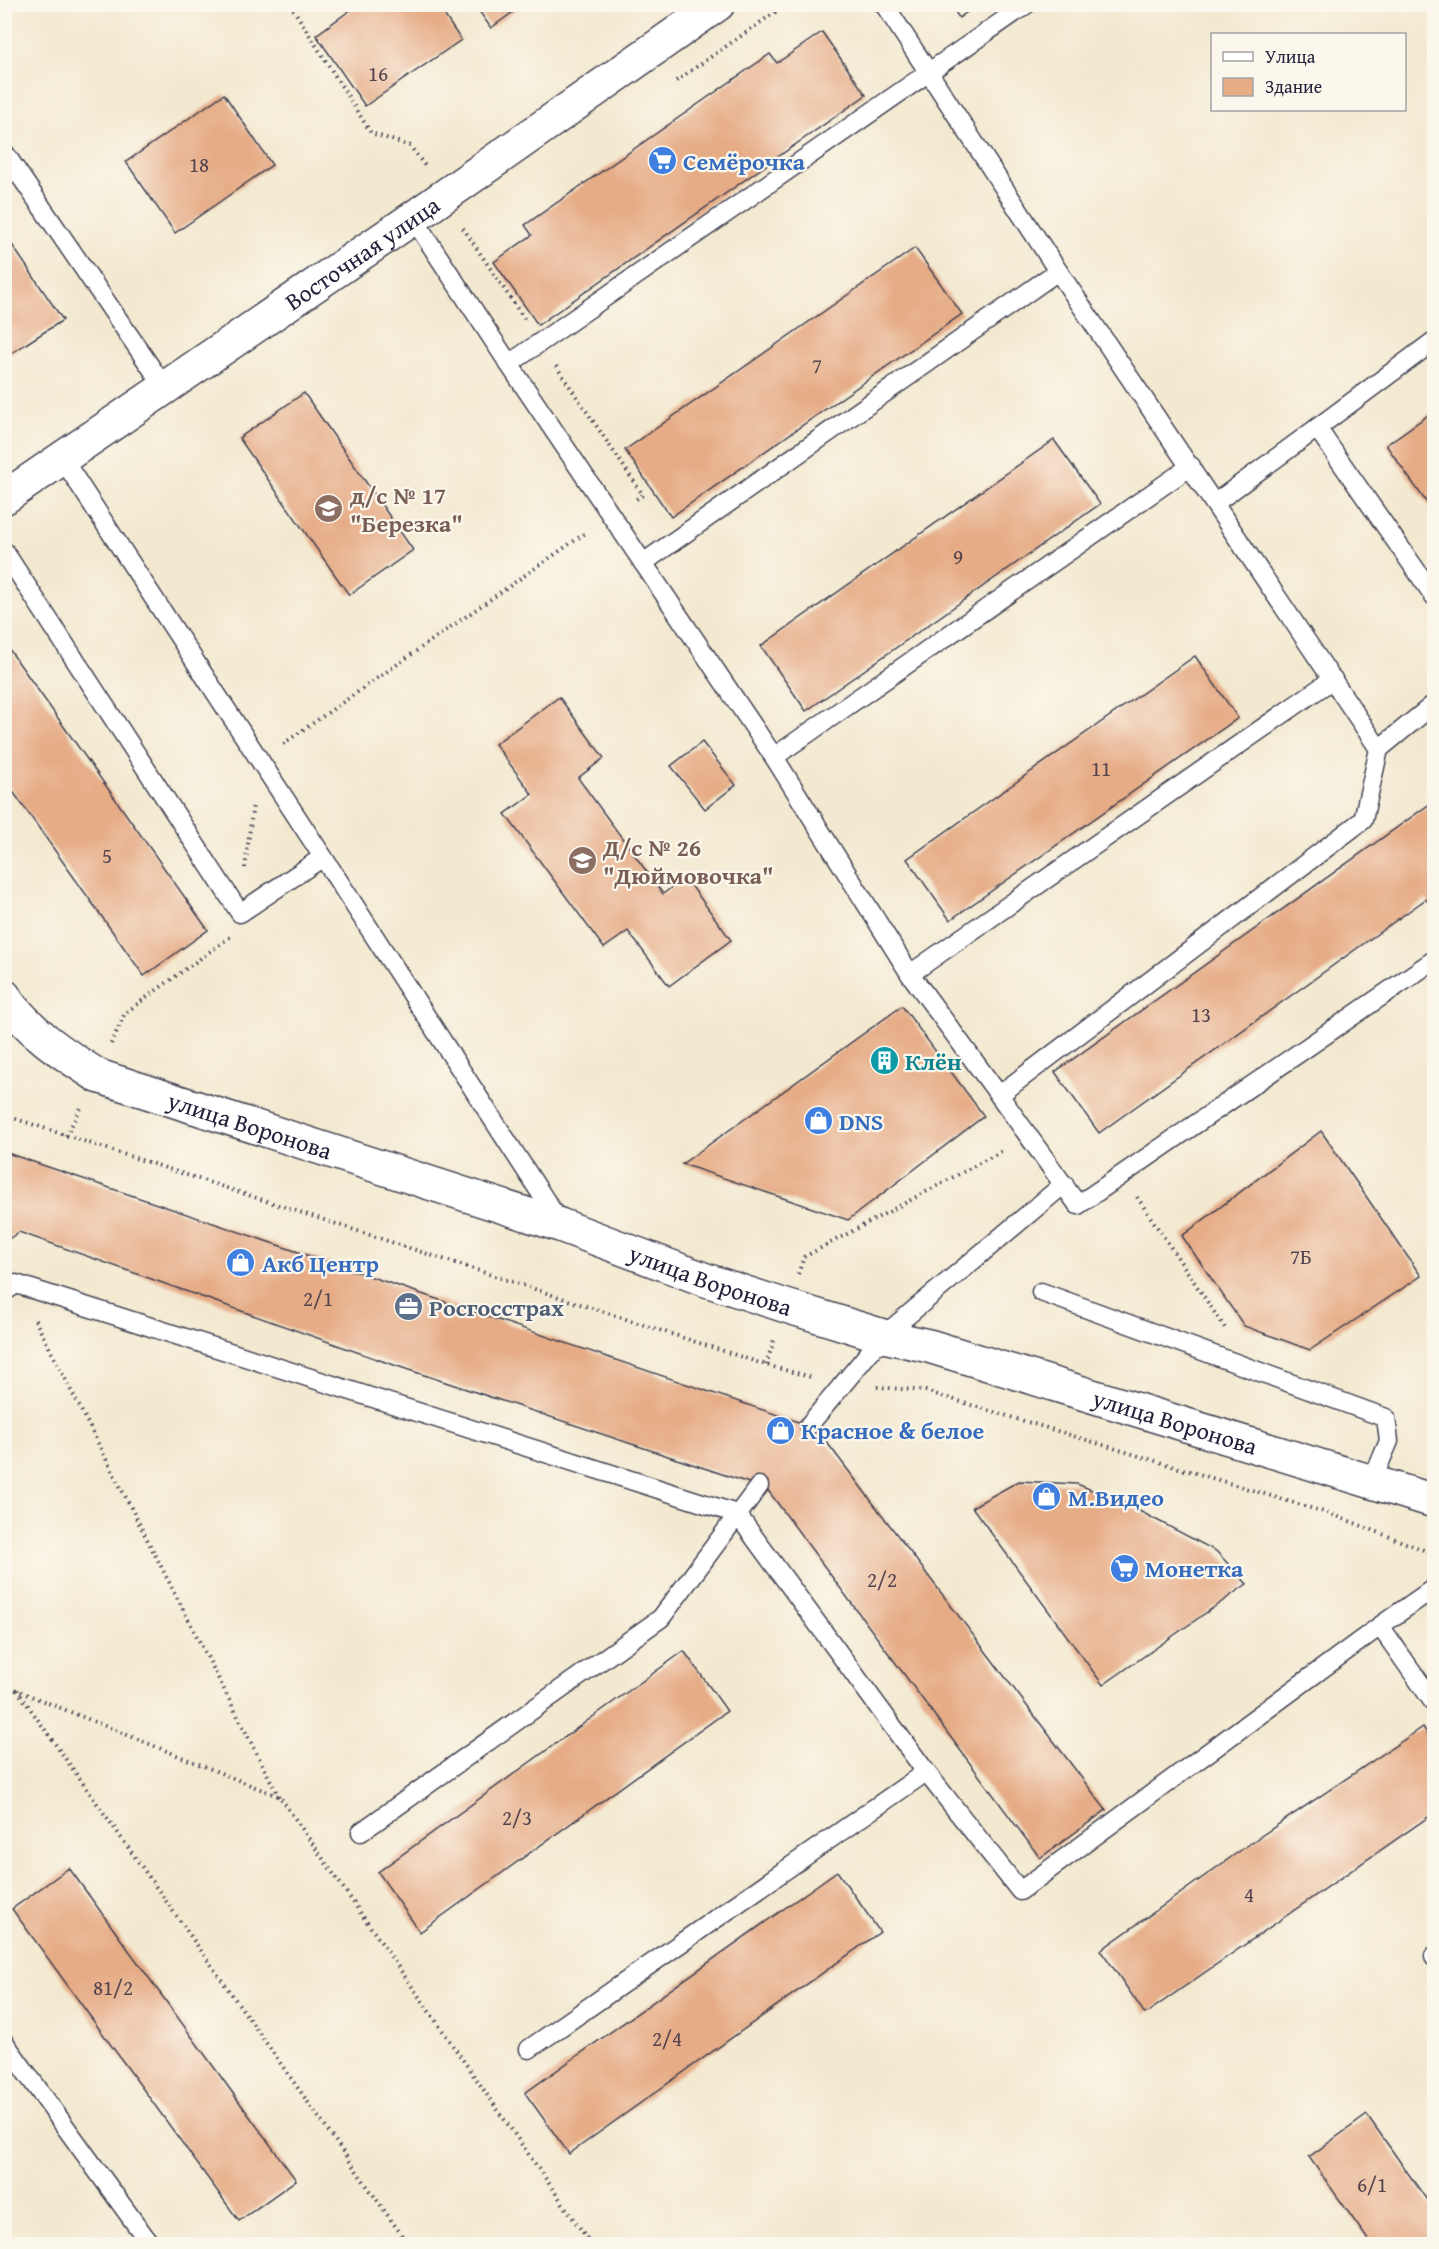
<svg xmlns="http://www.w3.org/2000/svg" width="1439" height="2249" viewBox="0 0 1439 2249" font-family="'Gentium Book Plus',serif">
<rect width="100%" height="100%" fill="#fbf7ec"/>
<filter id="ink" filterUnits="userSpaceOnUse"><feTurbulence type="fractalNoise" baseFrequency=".0167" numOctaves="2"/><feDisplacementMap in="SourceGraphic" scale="12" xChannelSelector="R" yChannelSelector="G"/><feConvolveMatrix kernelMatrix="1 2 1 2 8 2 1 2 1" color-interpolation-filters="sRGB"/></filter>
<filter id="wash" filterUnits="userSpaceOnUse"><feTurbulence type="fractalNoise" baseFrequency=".008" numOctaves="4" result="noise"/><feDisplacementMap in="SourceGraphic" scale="24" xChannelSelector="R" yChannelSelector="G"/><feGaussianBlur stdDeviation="1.35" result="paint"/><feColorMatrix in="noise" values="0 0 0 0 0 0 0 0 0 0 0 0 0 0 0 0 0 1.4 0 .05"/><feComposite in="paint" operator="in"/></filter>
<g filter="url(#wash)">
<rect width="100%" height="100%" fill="#f3e9d0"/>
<g id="blocks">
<!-- building -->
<g fill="#e6ac86">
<polygon points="359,4 437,4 461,40 365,106 316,35"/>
<polygon points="474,4 524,4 491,28"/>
<polygon points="950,4 978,4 959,18"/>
<polygon points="822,32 866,95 538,325 494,262 532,235 525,225 770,54 777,63"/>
<polygon points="224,94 272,165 175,233 126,162"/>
<polygon points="4,233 63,320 4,358"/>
<polygon points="915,248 962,314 671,517 625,450"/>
<polygon points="304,393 413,550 349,595 239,438"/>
<polygon points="1434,411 1434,513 1386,445"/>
<polygon points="1054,440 1100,504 806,711 761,646"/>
<polygon points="4,642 208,930 144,976 4,779"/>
<polygon points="1195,656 1238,718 950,920 907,859"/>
<polygon points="559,697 604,758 578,778 663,894 685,877 731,940 669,986 628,931 604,948 505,814 532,794 495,744"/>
<polygon points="702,742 736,785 705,809 671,766"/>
<polygon points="1434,801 1434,911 1426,899 1099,1133 1055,1072"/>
<polygon points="902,1006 984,1116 848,1220 682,1164"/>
<polygon points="1321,1131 1421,1276 1310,1350 1244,1326 1182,1236"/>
<polygon points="4,1152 816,1428 1106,1810 1040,1858 767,1489 388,1363 19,1232 4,1242"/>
<polygon points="1019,1481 1077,1484 1124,1503 1216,1551 1247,1584 1103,1685 972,1507"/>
<polygon points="684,1651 727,1711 420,1932 378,1872"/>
<polygon points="1423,1727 1434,1743 1434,1813 1145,2014 1101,1950 1258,1838"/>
<polygon points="69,1868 296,2180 239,2221 12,1909"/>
<polygon points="837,1871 880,1932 569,2154 525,2093"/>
<polygon points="1367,2115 1434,2210 1434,2244 1371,2244 1309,2157"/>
</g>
</g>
</g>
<g filter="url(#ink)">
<use href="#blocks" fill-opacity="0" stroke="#414051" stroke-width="1.5"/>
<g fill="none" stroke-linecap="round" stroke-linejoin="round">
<defs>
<g id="service">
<polyline points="884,4 1058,271 1379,749 1363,820 999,1095 1078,1205 1434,960"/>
<polyline points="4,152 165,388"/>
<polyline points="413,218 509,364 774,757 910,974 999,1095"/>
<polyline points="1434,341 1317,428 1434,596"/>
<polyline points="509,364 1027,4"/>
<polyline points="62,458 323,857"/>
<polyline points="1215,503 1317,428"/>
<polyline points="4,551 240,913 323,857 560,1223"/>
<polyline points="643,563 1058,271"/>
<polyline points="1379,749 1434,704"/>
<polyline points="774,757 1191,466"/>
<polyline points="910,974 1333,679"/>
<polyline points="4,1292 16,1284 737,1514 926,1772 1020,1891 1380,1626 1434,1588"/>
<polyline points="1041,1292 1386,1418 1389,1441 1372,1481"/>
<polyline points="809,1425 883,1336 1064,1184"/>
<polyline points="1380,1626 1434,1703"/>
<polyline points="361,1832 661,1618 759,1486"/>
<polyline points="1434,1956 1434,1957"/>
<polyline points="4,2042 150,2244"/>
<polyline points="529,2049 926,1772"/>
</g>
<g id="tertiary">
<path id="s1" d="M4,498l409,-280 305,-214"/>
<path id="s2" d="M4,996c25,36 58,57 94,80l462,149 146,55 80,26 97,30 46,10 505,155"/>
</g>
</defs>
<!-- service casing -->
<use href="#service" stroke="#414051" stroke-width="21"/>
<!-- tertiary casing -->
<use href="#tertiary" stroke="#414051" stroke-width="36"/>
<!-- path -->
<g stroke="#414051" stroke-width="4" stroke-dasharray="1.5 4.5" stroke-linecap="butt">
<polyline points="290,4 371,133 410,146 425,166"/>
<polyline points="676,81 787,4"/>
<polyline points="463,228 525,320"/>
<polyline points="556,366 643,495 633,501"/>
<polyline points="283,744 587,532"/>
<polyline points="245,868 253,804"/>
<polyline points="111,1044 125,1013 230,937"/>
<polyline points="4,1115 766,1365 811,1377"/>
<polyline points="66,1136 81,1108"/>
<polyline points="1137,1197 1225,1328"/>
<polyline points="798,1274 804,1257 1004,1150"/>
<polyline points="35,1320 279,1797"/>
<polyline points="766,1365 774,1340"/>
<polyline points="877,1387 925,1391 1334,1515 1434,1554"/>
<polyline points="4,1685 280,1797 591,2244"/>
<polyline points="17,1690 408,2244"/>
</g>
<!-- service -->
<use href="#service" stroke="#fff" stroke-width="18"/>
<!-- tertiary -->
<use href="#tertiary" stroke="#fff" stroke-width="33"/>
</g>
</g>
<!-- icons -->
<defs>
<symbol id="supermarket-disc" viewBox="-11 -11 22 22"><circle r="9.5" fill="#3f7fe0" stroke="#fbf7ec"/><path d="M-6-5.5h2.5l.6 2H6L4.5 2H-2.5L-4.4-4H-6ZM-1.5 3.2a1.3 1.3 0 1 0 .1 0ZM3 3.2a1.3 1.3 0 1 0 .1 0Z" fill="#fff"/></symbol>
<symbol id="school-disc" viewBox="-11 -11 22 22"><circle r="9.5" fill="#8d6e63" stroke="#fbf7ec"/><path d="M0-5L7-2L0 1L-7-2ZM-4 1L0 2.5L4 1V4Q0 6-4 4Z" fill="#fff"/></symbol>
<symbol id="building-disc" viewBox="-11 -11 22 22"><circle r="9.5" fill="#0f9aa8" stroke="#fbf7ec"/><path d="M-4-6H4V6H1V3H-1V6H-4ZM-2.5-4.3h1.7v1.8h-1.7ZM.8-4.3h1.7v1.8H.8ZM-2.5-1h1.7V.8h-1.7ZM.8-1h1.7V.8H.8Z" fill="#fff"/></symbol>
<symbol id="shop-disc" viewBox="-11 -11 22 22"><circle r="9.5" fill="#3f7fe0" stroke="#fbf7ec"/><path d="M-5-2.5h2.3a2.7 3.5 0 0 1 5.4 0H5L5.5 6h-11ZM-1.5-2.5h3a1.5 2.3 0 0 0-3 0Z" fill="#fff"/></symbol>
<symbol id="office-disc" viewBox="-11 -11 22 22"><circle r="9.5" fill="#5c6f8a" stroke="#fbf7ec"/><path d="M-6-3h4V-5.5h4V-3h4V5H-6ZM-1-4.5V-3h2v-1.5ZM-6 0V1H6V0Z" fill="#fff"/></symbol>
</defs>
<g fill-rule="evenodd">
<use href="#supermarket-disc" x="646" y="144" width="33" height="33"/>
<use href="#school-disc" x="312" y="492" width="33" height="33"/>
<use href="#school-disc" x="566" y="844" width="33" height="33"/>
<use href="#building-disc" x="868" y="1044" width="33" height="33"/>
<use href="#shop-disc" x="802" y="1104" width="33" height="33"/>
<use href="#shop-disc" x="224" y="1246" width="33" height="33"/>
<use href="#office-disc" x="392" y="1290" width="33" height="33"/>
<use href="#shop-disc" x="764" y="1414" width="33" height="33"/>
<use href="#shop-disc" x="1030" y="1480" width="33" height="33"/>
<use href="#supermarket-disc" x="1108" y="1552" width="33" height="33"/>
</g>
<g text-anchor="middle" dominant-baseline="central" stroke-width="4.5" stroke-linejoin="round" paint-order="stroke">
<!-- number labels -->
<g font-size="21" fill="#53444e">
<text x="378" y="73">16</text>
<text x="199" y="164">18</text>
<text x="817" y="365">7</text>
<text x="958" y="556">9</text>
<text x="1101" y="768">11</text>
<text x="107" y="855">5</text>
<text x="1201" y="1014">13</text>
<text x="1301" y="1256">7Б</text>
<text x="318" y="1298">2/1</text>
<text x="882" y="1579">2/2</text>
<text x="517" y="1817">2/3</text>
<text x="1249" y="1894">4</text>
<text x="113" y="1987">81/2</text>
<text x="667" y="2038">2/4</text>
<text x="1372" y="2184">6/1</text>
</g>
<!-- shop labels -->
<g font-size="24" font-weight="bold" fill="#366cbe" stroke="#fbf7ec" text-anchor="start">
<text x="683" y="161">Семёрочка</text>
<text x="839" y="1121">DNS</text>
<text x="262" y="1263">Акб Центр</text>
<text x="801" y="1430">Красное &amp; белое</text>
<text x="1068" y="1497">М.Видео</text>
<text x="1145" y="1568">Монетка</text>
</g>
<!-- street labels -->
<g font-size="24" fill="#22223b" stroke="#fbf7ec">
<text stroke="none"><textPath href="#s1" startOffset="434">Восточная улица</textPath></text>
<text stroke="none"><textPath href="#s2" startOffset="284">улица Воронова</textPath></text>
<text stroke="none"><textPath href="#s2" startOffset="770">улица Воронова</textPath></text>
<text stroke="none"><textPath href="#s2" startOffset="1256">улица Воронова</textPath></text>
</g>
<!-- education labels -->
<g font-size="24" font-weight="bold" fill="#785e54" stroke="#fbf7ec" text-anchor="start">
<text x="350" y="495">д/с № 17<tspan x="350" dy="28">"Березка"</tspan></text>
<text x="603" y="847">Д/с № 26<tspan x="603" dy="28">"Дюймовочка"</tspan></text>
</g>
<!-- culture labels -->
<g font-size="24" font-weight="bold" fill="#0d838f" stroke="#fbf7ec" text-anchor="start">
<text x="905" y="1061">Клён</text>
</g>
<!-- service labels -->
<g font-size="24" font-weight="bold" fill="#4e5e75" stroke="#fbf7ec" text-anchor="start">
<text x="429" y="1307">Росгосстрах</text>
</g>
</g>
<!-- margin -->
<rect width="1439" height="2249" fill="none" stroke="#fbf7ec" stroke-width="24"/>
<!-- legend -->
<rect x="1211" y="33" width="195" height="78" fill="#fbf7ec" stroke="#a4a2a5" stroke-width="1.5"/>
<rect x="1223" y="52" width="30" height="9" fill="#ffffff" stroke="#a4a2a5" stroke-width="1.5"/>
<text x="1265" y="63" font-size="18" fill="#22223b">Улица</text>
<rect x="1223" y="78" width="30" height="18" fill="#e6ac86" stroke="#a4a2a5" stroke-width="1.5"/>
<text x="1265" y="93" font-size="18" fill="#22223b">Здание</text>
</svg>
